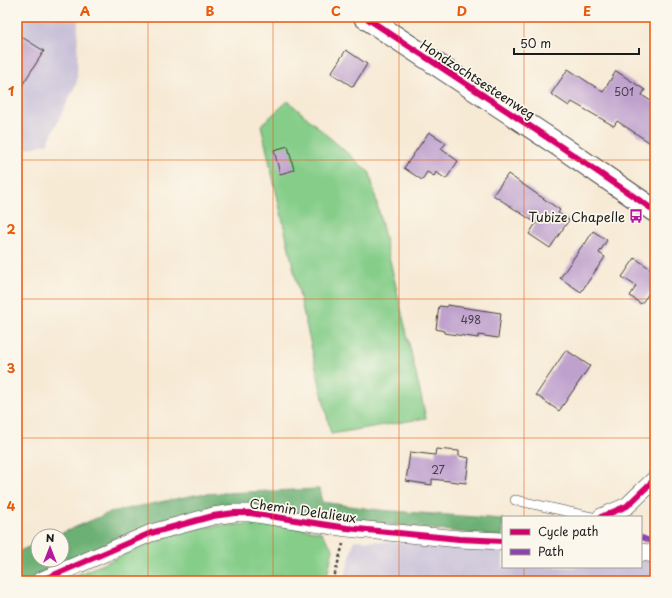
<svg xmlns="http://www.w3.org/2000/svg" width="672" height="598" viewBox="0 0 672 598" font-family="'Playpen Sans',sans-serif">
<rect width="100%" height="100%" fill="#fbf7ec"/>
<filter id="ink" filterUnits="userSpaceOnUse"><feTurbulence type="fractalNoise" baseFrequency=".025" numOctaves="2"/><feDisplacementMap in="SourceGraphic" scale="8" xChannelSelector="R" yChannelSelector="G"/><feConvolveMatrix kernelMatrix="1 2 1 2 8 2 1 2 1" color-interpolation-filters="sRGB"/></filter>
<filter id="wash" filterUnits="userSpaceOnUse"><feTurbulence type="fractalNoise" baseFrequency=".012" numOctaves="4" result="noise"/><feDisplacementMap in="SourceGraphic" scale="16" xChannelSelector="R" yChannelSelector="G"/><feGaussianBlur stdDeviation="0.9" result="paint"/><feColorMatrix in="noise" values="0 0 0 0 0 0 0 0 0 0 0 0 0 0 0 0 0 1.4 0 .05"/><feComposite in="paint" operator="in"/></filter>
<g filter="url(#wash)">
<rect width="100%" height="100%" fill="#f7ead5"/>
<!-- industrial -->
<g fill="#c8c0d8">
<polygon points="17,17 78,17 77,82 47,144 17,151"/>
<polygon points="354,540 503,549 503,567 641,567 641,557 655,558 655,581 344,581"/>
</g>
<!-- green -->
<g fill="#85cd89" stroke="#507452">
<polygon points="288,101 370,173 426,418 331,434 261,125"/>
<polygon points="273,523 321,532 333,549 326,581 63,581 180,531 215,526"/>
</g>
<!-- forest -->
<polygon fill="#6cb075" stroke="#446648" points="319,489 322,502 378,510 503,519 503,537 262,510 83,559 28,581 17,581 17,552 38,543 38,560 62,560 62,536 55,536 111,512 200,494"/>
<g id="blocks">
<!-- building -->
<g fill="#bfa1cd">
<polygon points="17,34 44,51 17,93"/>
<polygon points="346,50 367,64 353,87 331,73"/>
<polygon points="568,69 603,92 616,71 645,90 642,95 655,104 655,146 617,121 614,126 572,102 569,106 551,94"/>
<polygon points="429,132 446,143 441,149 458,161 446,179 436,172 434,176 427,172 422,180 404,168"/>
<polygon points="288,146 294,170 280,174 274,150"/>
<polygon points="508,174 560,210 558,213 569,220 550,248 529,234 536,223 493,195"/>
<polygon points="593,231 607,240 599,253 605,257 581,292 560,278 584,243 585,244"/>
<polygon points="635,258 655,272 655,285 641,304 630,296 636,286 622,277"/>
<polygon points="447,305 501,313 498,338 478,335 478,338 444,333 444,331 436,329 439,306 447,307"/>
<polygon points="566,350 590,366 559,411 536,395"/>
<polygon points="436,449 459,451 459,456 469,458 466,483 432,479 432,485 406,481 410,452 435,455"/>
</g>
</g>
</g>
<g filter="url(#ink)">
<use href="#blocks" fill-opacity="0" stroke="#3d3b38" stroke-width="1"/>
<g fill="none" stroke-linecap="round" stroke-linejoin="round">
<defs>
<polyline id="service" points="515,500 592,517"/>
<g id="minor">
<polyline points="601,517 627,506 655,479"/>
<polyline points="641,552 655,554"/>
<polyline points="40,581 151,533 213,516 234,513 250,513 347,528 459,539 503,541"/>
</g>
<polyline id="secondary" points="365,17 560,146 655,211"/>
</defs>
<!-- service casing -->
<use href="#service" stroke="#3d3b38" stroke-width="10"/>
<!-- minor casing -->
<use href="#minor" stroke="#3d3b38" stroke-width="18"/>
<!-- secondary casing -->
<use href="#secondary" stroke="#3d3b38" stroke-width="24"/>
<!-- path -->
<polyline stroke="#3d3b38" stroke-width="2.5" stroke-dasharray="3 3" stroke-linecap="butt" points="333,581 343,544"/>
<!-- service -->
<use href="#service" stroke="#fff" stroke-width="9"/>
<!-- minor -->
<use href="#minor" stroke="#fff" stroke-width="17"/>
<!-- secondary -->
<use href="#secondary" stroke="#fff" stroke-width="22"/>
<!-- quiet -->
<polyline stroke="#8e44ad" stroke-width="5" stroke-dasharray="10 5" stroke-linecap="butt" points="641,537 653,542 655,546"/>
<defs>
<g id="cycleway">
<polyline points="365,17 560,146 655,211"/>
<polyline points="601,517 627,506 655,479"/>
<polyline points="40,581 151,533 213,516 234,513 250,513 347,528 459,539 503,541"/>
</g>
</defs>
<!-- cycleway casing -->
<use href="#cycleway" stroke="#fbf7ec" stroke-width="8"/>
<!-- cycleway -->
<use href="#cycleway" stroke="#d6006c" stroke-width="6"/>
</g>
</g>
<!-- grid -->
<path fill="none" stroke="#e8590c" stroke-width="1" stroke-opacity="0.55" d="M148,17v564M273,17v564M399,17v564M524,17v500M17,160h638M17,299h638M17,438h638M524,567v14"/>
<!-- icons -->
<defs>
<symbol id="bus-bare" viewBox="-9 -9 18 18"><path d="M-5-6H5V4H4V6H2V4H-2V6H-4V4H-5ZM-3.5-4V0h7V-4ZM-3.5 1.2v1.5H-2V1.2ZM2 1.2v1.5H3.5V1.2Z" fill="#b5179e" stroke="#fbf7ec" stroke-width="2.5" paint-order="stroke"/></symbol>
</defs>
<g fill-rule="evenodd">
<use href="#bus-bare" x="626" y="206" width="20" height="20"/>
</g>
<g text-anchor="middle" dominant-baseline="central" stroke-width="3.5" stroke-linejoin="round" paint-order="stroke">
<!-- number labels -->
<g font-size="11" fill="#453d48">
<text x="624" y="91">501</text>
<text x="471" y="319">498</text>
<text x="438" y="469">27</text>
</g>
<!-- street labels -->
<g font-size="13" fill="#1c1c1c" stroke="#fbf7ec">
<text transform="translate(478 79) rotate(33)">Hondzochtsesteenweg</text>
<text transform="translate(303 510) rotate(8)">Chemin Delalieux</text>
</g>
<!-- poi labels -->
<g font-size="13" fill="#1c1c1c" stroke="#fbf7ec" text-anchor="end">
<text x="625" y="216">Tubize Chapelle</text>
</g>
</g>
<!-- margin -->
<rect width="672" height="598" fill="none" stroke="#fbf7ec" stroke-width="44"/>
<!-- legend -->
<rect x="502" y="516" width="140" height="52" fill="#fbf7ec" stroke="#a29f99"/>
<rect x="510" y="529" width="20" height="6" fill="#d6006c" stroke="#a29f99"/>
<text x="538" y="536" font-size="12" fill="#1c1c1c">Cycle path</text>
<rect x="510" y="549" width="20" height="6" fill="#8e44ad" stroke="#a29f99"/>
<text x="538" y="556" font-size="12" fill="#1c1c1c">Path</text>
<!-- north arrow -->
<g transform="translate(50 548)"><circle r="19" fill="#fbf7ec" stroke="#a29f99"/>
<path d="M0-3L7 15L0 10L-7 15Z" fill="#b5179e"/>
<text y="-6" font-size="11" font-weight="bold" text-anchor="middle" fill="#1c1c1c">N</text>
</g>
<!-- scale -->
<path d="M514 48v6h125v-6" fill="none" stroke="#1c1c1c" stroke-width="2"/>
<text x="520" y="48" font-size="12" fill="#1c1c1c" stroke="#fbf7ec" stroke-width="3" paint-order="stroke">50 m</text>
<rect x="22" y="22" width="628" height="554" fill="none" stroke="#e8590c" stroke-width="1.5"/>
<g font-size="13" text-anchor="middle" font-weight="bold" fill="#e8590c">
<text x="85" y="16">A</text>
<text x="210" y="16">B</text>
<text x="336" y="16">C</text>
<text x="462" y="16">D</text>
<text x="587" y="16">E</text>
<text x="11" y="96">1</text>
<text x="11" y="234">2</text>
<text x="11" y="373">3</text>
<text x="11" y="511">4</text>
</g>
</svg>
